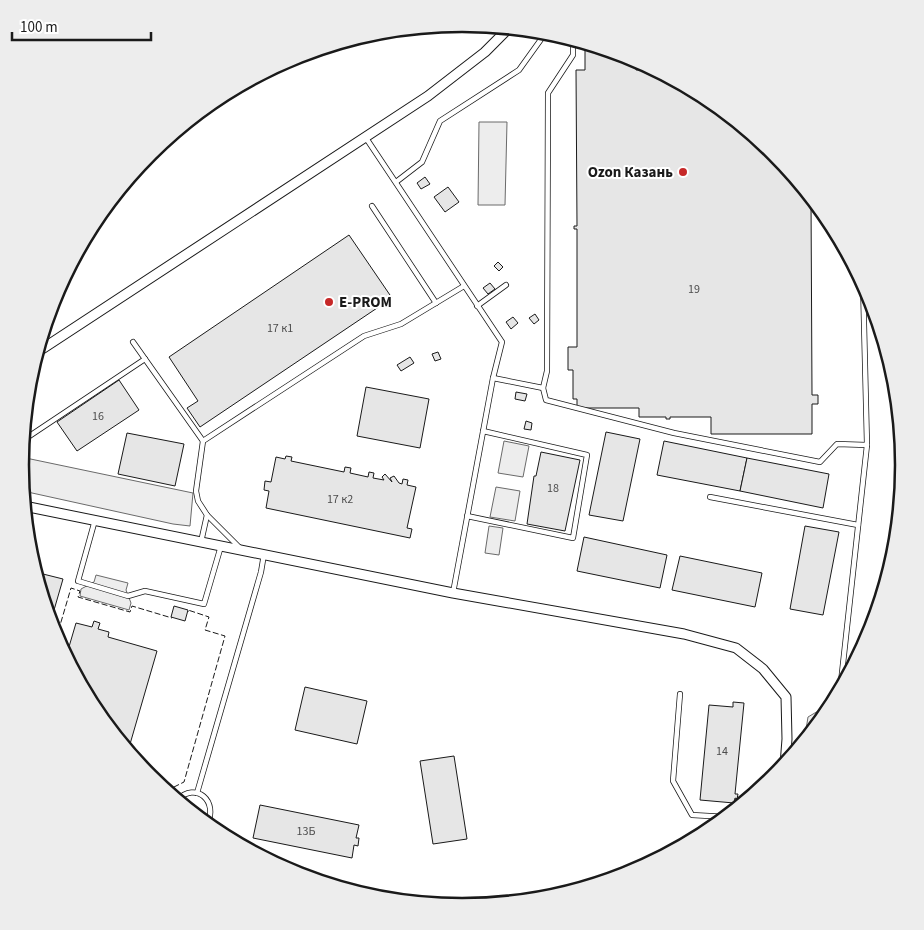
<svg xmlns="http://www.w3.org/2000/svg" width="924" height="930" viewBox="0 0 924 930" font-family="'Source Sans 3',sans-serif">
<rect width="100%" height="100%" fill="#fff"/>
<!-- parking -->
<g fill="#ededed" stroke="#6a6a6a">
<polygon points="479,122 507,122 505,205 478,205"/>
<polygon points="504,441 529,446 523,477 498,473"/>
<polygon points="21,457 193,493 190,526 173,524 23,491"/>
<polygon points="496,487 520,491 515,521 490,517"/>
<polygon points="489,526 503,528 499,555 485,553"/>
<polygon points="96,575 128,583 126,590 131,603 129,610 80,596 81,589 94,582"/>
<polygon points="835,701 829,711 804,742 808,717"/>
</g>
<!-- building -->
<g fill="#e6e6e6" stroke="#1a1a1a">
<polygon points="585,47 599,47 631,57 636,59 636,70 654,69 708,98 775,153 811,197 812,395 818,395 818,404 812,404 812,434 711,434 711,417 670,417 670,419 666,419 666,417 639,417 639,408 577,408 577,399 573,399 573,370 568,370 568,347 577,347 577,229 574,229 574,226 577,226 576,70 585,70"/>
<polygon points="425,177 430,184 421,189 417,183"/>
<polygon points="448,187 459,202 445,212 434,197"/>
<polygon points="349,235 392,298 200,427 187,408 198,401 169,357"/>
<polygon points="498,262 503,267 499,271 494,266"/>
<polygon points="490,283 495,289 488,294 483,288"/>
<polygon points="535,314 539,320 534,324 529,318"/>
<polygon points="513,317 518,323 511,329 506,322"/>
<polygon points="438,352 441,359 435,361 432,354"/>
<polygon points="410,357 414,363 401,371 397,365"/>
<polygon points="119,380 139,410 77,451 57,422"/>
<polygon points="366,387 429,399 420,448 357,436"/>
<polygon points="516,392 527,394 525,401 515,399"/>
<polygon points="526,421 532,423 531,430 524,429"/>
<polygon points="606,432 640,439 623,521 589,515"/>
<polygon points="127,433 184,444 175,486 118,474"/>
<polygon points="664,441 747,458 740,491 657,475"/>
<polygon points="541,452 580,460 565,531 527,524 534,476 536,476"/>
<polygon points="286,456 292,457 291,461 344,472 345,467 351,468 350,473 368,477 369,472 374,473 373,478 384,480 382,477 385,474 392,482 390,478 394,476 399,483 402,484 403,479 408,480 407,485 416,487 407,528 412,529 410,538 266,508 269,491 264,490 265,481 271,482 276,457 285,459"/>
<polygon points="747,458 829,474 823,508 740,491"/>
<polygon points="805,526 839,532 823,615 790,609"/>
<polygon points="584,537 667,555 660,588 577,571"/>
<polygon points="680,556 762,573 755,607 672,590"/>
<polygon points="35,572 63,579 50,624"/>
<polygon points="174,606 188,610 185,621 171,617"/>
<polygon points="94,621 100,623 98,629 109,632 108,637 157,651 128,751 94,710 66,657 76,623 92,627"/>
<polygon points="305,687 367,701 357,744 295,730"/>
<polygon points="733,702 744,703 735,794 738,794 737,799 735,798 734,803 700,800 709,705 733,707"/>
<polygon points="454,756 467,839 433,844 420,761"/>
<polygon points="260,805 359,825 356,838 359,838 358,846 354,845 352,858 253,838"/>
</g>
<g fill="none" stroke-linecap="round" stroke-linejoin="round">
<defs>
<g id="service">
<polyline points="573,39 573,55 548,93 547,371 543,388 546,400 674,433 820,462 837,444 867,445 863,283"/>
<polyline points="366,138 502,342 493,378 453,593"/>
<polyline points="396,182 422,162 440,121 519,70 547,31"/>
<polyline points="372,206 436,303"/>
<polyline points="477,306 506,285"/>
<polyline points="133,342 203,441 196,491 198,501 207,515 201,542"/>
<polyline points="493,378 543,388"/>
<polyline points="28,437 145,359"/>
<polyline points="203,441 364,336 401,324 464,286"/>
<polyline points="710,497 858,525"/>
<polyline points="207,515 240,548"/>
<polyline points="467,516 573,538 587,455 483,431"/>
<polyline points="95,520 78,581 128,596 145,591 204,604 221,546"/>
<polyline points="840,691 867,445"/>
<polyline points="680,694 673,781 692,815 727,817"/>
<polyline points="197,793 261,572 264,554"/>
<path d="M177,800c19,-19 42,1 30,25"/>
<polyline points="279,866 406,902"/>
</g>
<g id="minor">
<polyline points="36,353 428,96 485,52 509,28"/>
<polyline points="24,506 453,593 684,634 736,648 763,669 786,697 787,739 785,765"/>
</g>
</defs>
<!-- service casing -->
<use href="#service" stroke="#1a1a1a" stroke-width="6"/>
<!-- minor casing -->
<use href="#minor" stroke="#1a1a1a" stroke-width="11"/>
<!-- service -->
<use href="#service" stroke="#fff" stroke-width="4.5"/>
<!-- minor -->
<use href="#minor" stroke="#fff" stroke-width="9"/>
<!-- fence -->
<g stroke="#1a1a1a" stroke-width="1" stroke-dasharray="6 2.5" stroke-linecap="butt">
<polyline points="56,639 71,588 80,591 78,597 130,612 132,606 172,618"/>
<polyline points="166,791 184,782 225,636 205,630 209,617 188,610 188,612"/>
</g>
</g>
<!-- markers -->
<g fill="#c62828" stroke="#fff" stroke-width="2">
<circle cx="683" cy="172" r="5"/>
<circle cx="329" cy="302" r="5"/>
</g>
<g text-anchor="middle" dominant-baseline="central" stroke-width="4" stroke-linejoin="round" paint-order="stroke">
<!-- number labels -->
<g font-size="12" fill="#4d4d4d">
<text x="694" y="289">19</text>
<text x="280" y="328">17 к1</text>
<text x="98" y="416">16</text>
<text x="553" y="488">18</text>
<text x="340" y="499">17 к2</text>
<text x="722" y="751">14</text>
<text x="306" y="831">13Б</text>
</g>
<!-- poi labels -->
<g font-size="15" font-weight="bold" fill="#1a1a1a" stroke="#fff" text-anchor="end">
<text x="673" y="172">Ozon Казань</text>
<text x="339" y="302" text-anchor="start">E-PROM</text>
</g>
</g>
<!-- crop -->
<path d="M0 0H924V930H0ZM29 465a433 433 0 1 1 866 0a433 433 0 1 1-866 0Z" fill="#ededed" fill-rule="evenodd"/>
<path fill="none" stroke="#1a1a1a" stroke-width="2.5" d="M29 465a433 433 0 1 1 866 0a433 433 0 1 1-866 0Z"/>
<!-- scale -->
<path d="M12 32v8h139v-8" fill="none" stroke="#1a1a1a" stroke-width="2.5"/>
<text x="20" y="32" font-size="15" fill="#1a1a1a" stroke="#ffffff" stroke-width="4" paint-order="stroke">100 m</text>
</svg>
